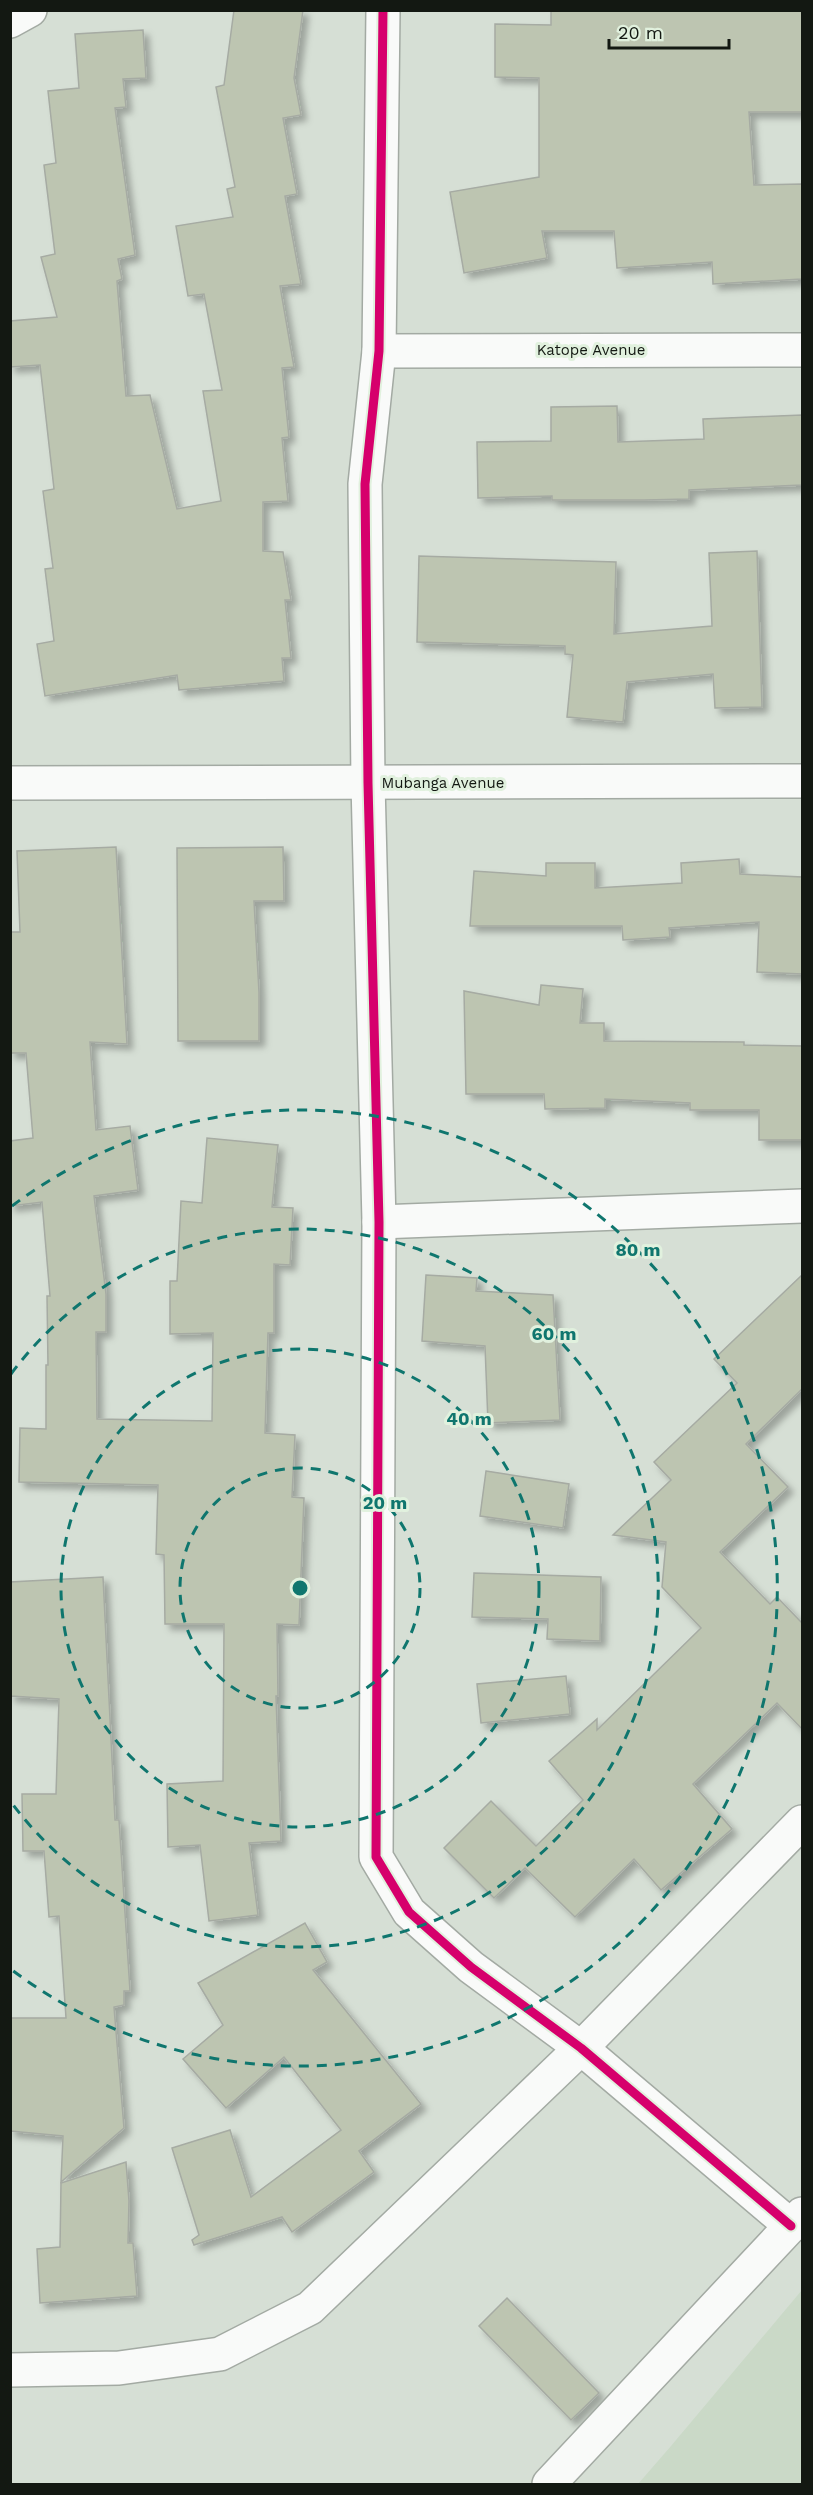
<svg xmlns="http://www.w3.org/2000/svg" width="813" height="2495" viewBox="0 0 813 2495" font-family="'Work Sans',sans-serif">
<defs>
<filter id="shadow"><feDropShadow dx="5.5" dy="5.5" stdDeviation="3" flood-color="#0004"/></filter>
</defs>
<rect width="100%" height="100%" fill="#d6dfd5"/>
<!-- built -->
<polygon fill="#cad9c7" points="802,2290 802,2484 638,2484 671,2446"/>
<!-- building -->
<g fill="#bdc5b1" stroke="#a6aba3" stroke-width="1.5" filter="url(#shadow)">
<polygon points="234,10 303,10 294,78 301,115 283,118 297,194 285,196 301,284 280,286 294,367 282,368 289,437 282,438 288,501 263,502 263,551 283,552 291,600 285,600 291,658 282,658 284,681 179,690 177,675 45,696 37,644 54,641 45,569 53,568 43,491 54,489 40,365 10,367 10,321 57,317 41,257 55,254 44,165 56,163 48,91 79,88 75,34 143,30 146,78 123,79 126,107 115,108 135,255 118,259 122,279 117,281 126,396 150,395 177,509 221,501 203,391 222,390 204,294 188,296 176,226 233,217 227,189 235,187 216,87 224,85"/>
<polygon points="551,10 802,10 802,112 749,112 754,185 802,184 802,279 713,284 712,262 617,268 614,231 542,231 547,258 464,273 450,192 539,177 539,78 495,77 495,24 551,25"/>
<polygon points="617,406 618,442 704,439 703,419 802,415 802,485 689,490 689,499 645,500 552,500 552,496 478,498 477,442 551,441 551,407"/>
<polygon points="757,551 762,707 715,708 713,674 627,682 623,722 567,717 573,655 565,654 565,646 417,642 419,556 616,562 614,634 712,626 709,553"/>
<polygon points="116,847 127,1044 90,1042 96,1130 130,1126 138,1190 94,1196 106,1294 106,1332 96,1332 97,1419 212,1421 213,1333 170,1334 170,1281 177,1281 181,1201 202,1203 207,1138 278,1145 272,1207 293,1208 290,1265 274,1264 274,1333 268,1333 265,1433 295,1435 292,1497 304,1498 299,1625 277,1624 278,1696 276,1696 281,1841 249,1843 258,1915 209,1921 200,1845 168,1847 167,1784 223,1781 224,1624 165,1624 164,1555 156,1554 158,1485 19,1482 20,1428 46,1429 46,1365 48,1365 47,1296 50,1296 42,1202 10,1206 10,1141 33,1138 26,1053 10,1053 10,932 20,932 17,851"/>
<polygon points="283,847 284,901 254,901 259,992 259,1041 178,1041 177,848"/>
<polygon points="739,859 740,874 802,877 802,974 757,972 759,922 669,928 670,937 623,940 622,926 470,926 474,871 546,876 546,863 595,863 595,888 682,883 681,863"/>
<polygon points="541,985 583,989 580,1023 604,1023 604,1041 744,1042 744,1045 802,1046 802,1140 759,1140 759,1110 690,1110 690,1103 605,1099 605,1108 545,1109 544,1094 466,1094 464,991 539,1005"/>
<polygon points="426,1275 477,1278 476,1291 553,1295 560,1420 488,1423 485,1346 422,1341"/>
<polygon points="802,1275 802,1389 746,1444 788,1487 720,1552 770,1604 777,1597 802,1623 802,1729 777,1703 693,1784 732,1829 661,1890 634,1859 575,1917 525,1868 494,1898 444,1848 491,1801 536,1846 583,1800 549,1761 597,1719 597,1730 701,1628 662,1587 666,1542 613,1535 671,1480 654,1462 737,1383 714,1359"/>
<polygon points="486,1471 569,1484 563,1528 480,1516"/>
<polygon points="474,1573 601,1577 600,1641 547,1639 548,1619 472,1617"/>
<polygon points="103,1577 115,1820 119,1820 130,1991 124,1991 124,2005 114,2007 124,2128 61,2182 63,2136 10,2131 10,2018 66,2018 59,1916 49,1917 44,1851 23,1851 22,1794 56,1794 59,1699 10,1696 10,1582"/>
<polygon points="566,1676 570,1714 481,1723 477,1684"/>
<polygon points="305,1923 327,1962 313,1970 421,2104 359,2151 374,2172 292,2232 282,2217 194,2245 192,2240 199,2235 172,2148 230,2130 251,2197 341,2130 284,2057 226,2108 183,2059 223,2025 198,1983"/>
<polygon points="126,2162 129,2201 128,2243 133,2243 137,2296 40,2303 37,2249 60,2247 61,2183"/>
<polygon points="507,2298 599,2393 571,2420 479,2326"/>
</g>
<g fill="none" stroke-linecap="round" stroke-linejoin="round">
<defs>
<g id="minor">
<polyline points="383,10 379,351 365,484 368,783 379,1222 376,1857 409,1912 471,1967 581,2048 791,2226"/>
<polyline points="10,21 30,10"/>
<polyline points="379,351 802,350"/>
<polyline points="10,783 802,781"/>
<polyline points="379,1222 802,1206"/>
<polyline points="10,2370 119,2368 220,2354 310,2308 581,2048 802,1822"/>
<polyline points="549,2484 802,2214"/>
</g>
</defs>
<!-- minor casing -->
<use href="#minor" stroke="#a3aaa3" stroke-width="36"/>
<!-- minor -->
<use href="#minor" stroke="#f9faf9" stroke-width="33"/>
<defs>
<polyline id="cycleway" points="383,10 379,351 365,484 368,783 379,1222 376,1857 409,1912 471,1967 581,2048 791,2226"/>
</defs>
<!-- cycleway casing -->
<use href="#cycleway" stroke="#e1f1de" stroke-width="13"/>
<!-- cycleway -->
<use href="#cycleway" stroke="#d6006c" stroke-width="9"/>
</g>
<!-- distance rings -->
<g fill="none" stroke="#0f766e" stroke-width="3" stroke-dasharray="10 8">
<circle cx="300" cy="1588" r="120"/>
<circle cx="300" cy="1588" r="239"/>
<path d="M11 1374A359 359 0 1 1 11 1802"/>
<path d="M12 1206A478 478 0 1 1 12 1970"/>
</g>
<g text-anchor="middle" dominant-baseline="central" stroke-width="6" stroke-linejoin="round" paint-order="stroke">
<!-- street labels -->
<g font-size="15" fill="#131812" stroke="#e1f1de">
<text x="591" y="350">Katope Avenue</text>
<text x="443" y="783">Mubanga Avenue</text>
</g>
</g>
<circle cx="300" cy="1588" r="9" fill="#0f766e" stroke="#e1f1de" stroke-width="3"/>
<g font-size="18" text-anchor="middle" font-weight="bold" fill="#0f766e" stroke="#e1f1de" stroke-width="6" stroke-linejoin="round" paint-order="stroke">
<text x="638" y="1256">80 m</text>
<text x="554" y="1340">60 m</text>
<text x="469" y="1425">40 m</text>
<text x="385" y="1509">20 m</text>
</g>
<!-- border -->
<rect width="813" height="2495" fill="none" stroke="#131812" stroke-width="24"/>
<!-- scale -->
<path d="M609 39v9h120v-9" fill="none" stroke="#131812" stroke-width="3"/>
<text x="618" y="39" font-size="18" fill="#131812" stroke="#e1f1de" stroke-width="4.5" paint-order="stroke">20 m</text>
</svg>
